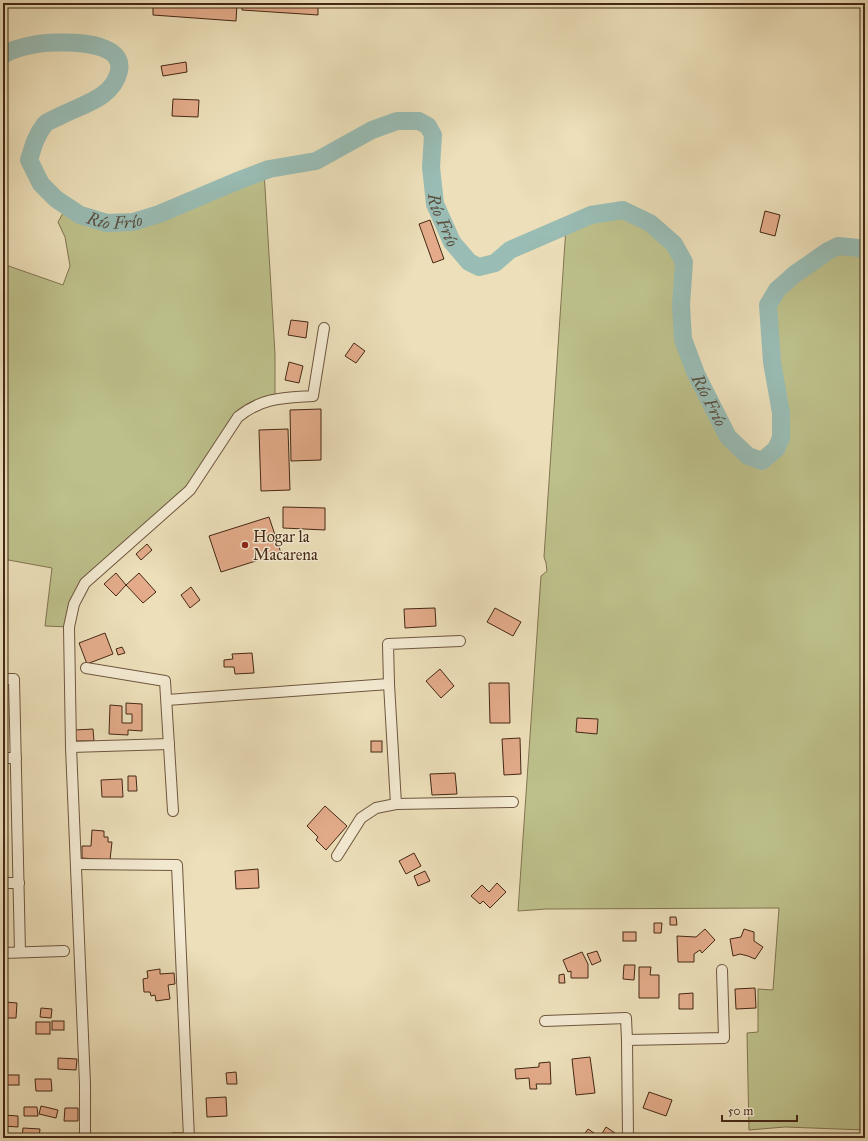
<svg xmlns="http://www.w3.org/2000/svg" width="868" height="1141" viewBox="0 0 868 1141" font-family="'IM FELL Great Primer',serif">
<rect width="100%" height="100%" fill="#ecdfb9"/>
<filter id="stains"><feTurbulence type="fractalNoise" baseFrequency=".005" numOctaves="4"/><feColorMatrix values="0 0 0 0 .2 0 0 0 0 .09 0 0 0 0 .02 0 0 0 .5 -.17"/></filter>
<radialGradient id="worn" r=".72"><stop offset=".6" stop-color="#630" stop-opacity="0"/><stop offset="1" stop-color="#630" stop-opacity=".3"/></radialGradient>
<!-- green -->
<g fill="#bdc08b" stroke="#817450">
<polygon points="264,171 275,354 275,398 249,408 190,490 85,583 69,627 45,626 52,568 3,559 3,264 63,285 70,266 65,237 58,222 67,206 80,215 107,223 133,222 159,214"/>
<polygon points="623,210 650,223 674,244 684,262 681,305 683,339 696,374 728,437 748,456 762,460 776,449 781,438 781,413 772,362 768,305 777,290 795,274 828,251 838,246 859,248 865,251 865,1130 785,1127 749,1130 747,1033 758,1032 758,989 773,990 779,908 546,909 518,911 541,576 547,571 546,563 544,557 566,227 591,215"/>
</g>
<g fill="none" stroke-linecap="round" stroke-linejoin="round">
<!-- river -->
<path stroke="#99bcb4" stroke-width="18" id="s1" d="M3,55c8,-5 19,-8 29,-10 19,-4 94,-8 87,26 -6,28 -39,34 -61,46 -4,2 -10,4 -13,7 -9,11 -12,23 -16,36l12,24 15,15 24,16 27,8 26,-1 26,-8 76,-32 34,-13 47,-8 56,-31 25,-9h22l9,5 5,9 -2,32 4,37 17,38 17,20 10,5 16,-4 15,-13 81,-35 32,-5 27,13 24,21 10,18 -3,43 2,34 13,35 32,63 20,19 14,5 14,-12 5,-11v-25l-9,-51 -4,-57 9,-15 18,-16 33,-23 10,-5 21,2 6,3"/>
</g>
<!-- building -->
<g fill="#e3ab8a" stroke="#452815">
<polygon points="153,3 237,3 236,21 153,15"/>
<polygon points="242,3 318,3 318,15 242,10"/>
<polygon points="186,62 187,72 163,76 161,66"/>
<polygon points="173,99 199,100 198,117 172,116"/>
<rect x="3" y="110" width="2" height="54"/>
<polygon points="765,211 780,215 775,236 760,232"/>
<polygon points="430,220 444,259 433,263 419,224"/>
<polygon points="291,320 308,322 306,338 288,335"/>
<polygon points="354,343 365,351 356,363 345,356"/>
<polygon points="289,362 303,366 299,383 285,380"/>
<polygon points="321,409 321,460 291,461 290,410"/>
<polygon points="288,429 290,490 261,491 259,430"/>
<polygon points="283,507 325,508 325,530 283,528"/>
<polygon points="269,517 281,553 221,572 209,536"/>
<polygon points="147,544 152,550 141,560 136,554"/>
<polygon points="116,573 126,585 116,596 104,584"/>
<polygon points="139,573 156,592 143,603 126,585"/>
<polygon points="191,587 200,600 190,608 181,595"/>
<polygon points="435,608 436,626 405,628 404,609"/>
<polygon points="495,608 521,622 513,636 487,622"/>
<polygon points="105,633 113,654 87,664 79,643"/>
<polygon points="122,647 125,653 118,655 116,649"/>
<polygon points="252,653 254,673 235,674 234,667 224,667 224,660 233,659 232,654"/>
<polygon points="440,669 454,686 441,698 426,681"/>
<polygon points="489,683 509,683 510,723 490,723"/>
<polygon points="126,703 142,704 142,731 128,730 128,735 109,734 110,705 122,706 122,723 132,723 132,714 126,714"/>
<polygon points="577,718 598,719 597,734 576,732"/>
<polygon points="93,729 94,741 75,741 75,730"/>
<polygon points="520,738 521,774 504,775 502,739"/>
<rect x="371" y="741" width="11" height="11"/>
<polygon points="455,773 457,794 432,795 430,774"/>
<polygon points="128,776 136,776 137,791 128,791"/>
<polygon points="122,779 123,797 102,797 101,780"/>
<polygon points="325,806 347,826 326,850 316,840 318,837 307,826"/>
<polygon points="92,830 104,831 104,837 108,837 108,842 112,842 110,860 82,858 82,846 91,846"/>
<polygon points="414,853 421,866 406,874 399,861"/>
<polygon points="258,869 259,888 236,889 235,871"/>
<polygon points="425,871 430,881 418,886 414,876"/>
<polygon points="497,883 506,892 490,908 483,901 480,904 471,896 482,885 489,892"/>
<polygon points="670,917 676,917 677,925 670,925"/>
<polygon points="654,923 662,923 661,933 654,933"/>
<polygon points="705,929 715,940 702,953 700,950 694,954 694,962 678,962 677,936 696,937"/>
<polygon points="744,929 754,932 754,941 763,947 755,959 748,956 740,954 733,956 730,939 741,937"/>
<rect x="623" y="932" width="13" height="9"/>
<polygon points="597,951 601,961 592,965 587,954"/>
<polygon points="582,952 588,964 588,978 571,978 571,971 568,972 563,960"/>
<polygon points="624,965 635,965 634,980 623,979"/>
<polygon points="639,967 651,967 650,975 659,975 659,998 639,998"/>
<polygon points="160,969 160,974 174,973 175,984 168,985 170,999 156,1001 155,995 151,996 150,992 144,992 143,979 148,978 147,971"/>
<polygon points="564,974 565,983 559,983 559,975"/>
<polygon points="755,988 756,1008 736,1009 735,989"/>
<polygon points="693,993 693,1009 679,1009 679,994"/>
<polygon points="5,1002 17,1003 16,1018 5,1018"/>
<polygon points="41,1008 52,1009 51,1018 40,1017"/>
<rect x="52" y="1021" width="12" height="9"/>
<rect x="36" y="1022" width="14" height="12"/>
<polygon points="590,1057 595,1093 576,1095 572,1059"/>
<polygon points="58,1058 77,1059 76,1070 58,1069"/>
<polygon points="550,1062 551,1084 536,1084 537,1089 530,1089 529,1078 516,1079 515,1069 539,1067 539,1063"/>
<polygon points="236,1072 237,1084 227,1084 226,1073"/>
<rect x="3" y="1075" width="16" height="10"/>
<polygon points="35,1079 51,1079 52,1091 36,1091"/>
<polygon points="649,1092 672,1100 666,1116 643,1108"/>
<polygon points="226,1097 227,1116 207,1117 206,1098"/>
<polygon points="41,1106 58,1110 56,1118 39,1114"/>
<polygon points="24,1107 37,1107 38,1116 24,1116"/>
<polygon points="65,1108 78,1108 78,1121 64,1121"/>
<polygon points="3,1115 18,1116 18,1127 3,1126"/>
<polygon points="606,1127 615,1133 611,1138 582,1138 588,1129 600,1137"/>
<polygon points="23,1128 40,1129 39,1138 22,1138"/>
<rect x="172" y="1133" width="10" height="5"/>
<polygon points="219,1134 219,1138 208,1138 208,1136"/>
<polygon points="572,1134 579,1138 570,1138"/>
</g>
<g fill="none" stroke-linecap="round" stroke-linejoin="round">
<defs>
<g id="street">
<polyline points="86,668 165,681 173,811"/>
<polyline points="3,679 14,679 20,952"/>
<polyline points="167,700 389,684"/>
<polyline points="71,747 169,744"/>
<polyline points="3,758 16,758"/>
<polyline points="396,804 389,684 388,644 460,641"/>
<polyline points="337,856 361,818 376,808 396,804 513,802"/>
<polyline points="76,864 177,865 189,1138"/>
<polyline points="3,883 19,883"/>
<polyline points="3,953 64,951"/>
<polyline points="545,1021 626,1018 627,1040"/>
<path d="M85,1138v-54l-14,-337 -2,-120 5,-23 11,-21 105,-93 48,-73c25,-20 45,-19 75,-21l11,-68"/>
<polyline points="628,1138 627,1040 724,1038 722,970"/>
</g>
</defs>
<!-- street casing -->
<use href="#street" stroke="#6f563e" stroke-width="12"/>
<!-- street -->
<use href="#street" stroke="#f3ead2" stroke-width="10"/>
</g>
<!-- markers -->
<circle fill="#8f2418" stroke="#f3ead2" stroke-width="1.5" cx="245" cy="545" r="4"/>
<g text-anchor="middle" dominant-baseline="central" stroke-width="3" stroke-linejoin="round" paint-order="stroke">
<!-- poi labels -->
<g font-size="16" fill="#452815" stroke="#f3ead2" text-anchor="start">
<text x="253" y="536">Hogar la<tspan x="253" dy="18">Macarena</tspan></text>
</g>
<!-- water labels -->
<g font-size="17" font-style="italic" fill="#5a4d3d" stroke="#f3ead2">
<text stroke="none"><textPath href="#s1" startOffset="380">Río Frío</textPath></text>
<text stroke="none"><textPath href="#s1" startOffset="812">Río Frío</textPath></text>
<text stroke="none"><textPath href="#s1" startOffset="1257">Río Frío</textPath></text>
</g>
</g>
<!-- margin -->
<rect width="868" height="1141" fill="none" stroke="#ecdfb9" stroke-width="16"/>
<rect x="4" y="4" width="860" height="1133" fill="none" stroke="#452815" stroke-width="2"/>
<rect x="8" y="8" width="852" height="1125" fill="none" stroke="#452815"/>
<!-- scale -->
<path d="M722 1115v6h75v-6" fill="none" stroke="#452815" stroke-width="2"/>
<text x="728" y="1115" font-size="12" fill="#452815" stroke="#f3ead2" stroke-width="3" paint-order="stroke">50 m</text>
<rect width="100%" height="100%" filter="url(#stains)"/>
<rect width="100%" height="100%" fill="url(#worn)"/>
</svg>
